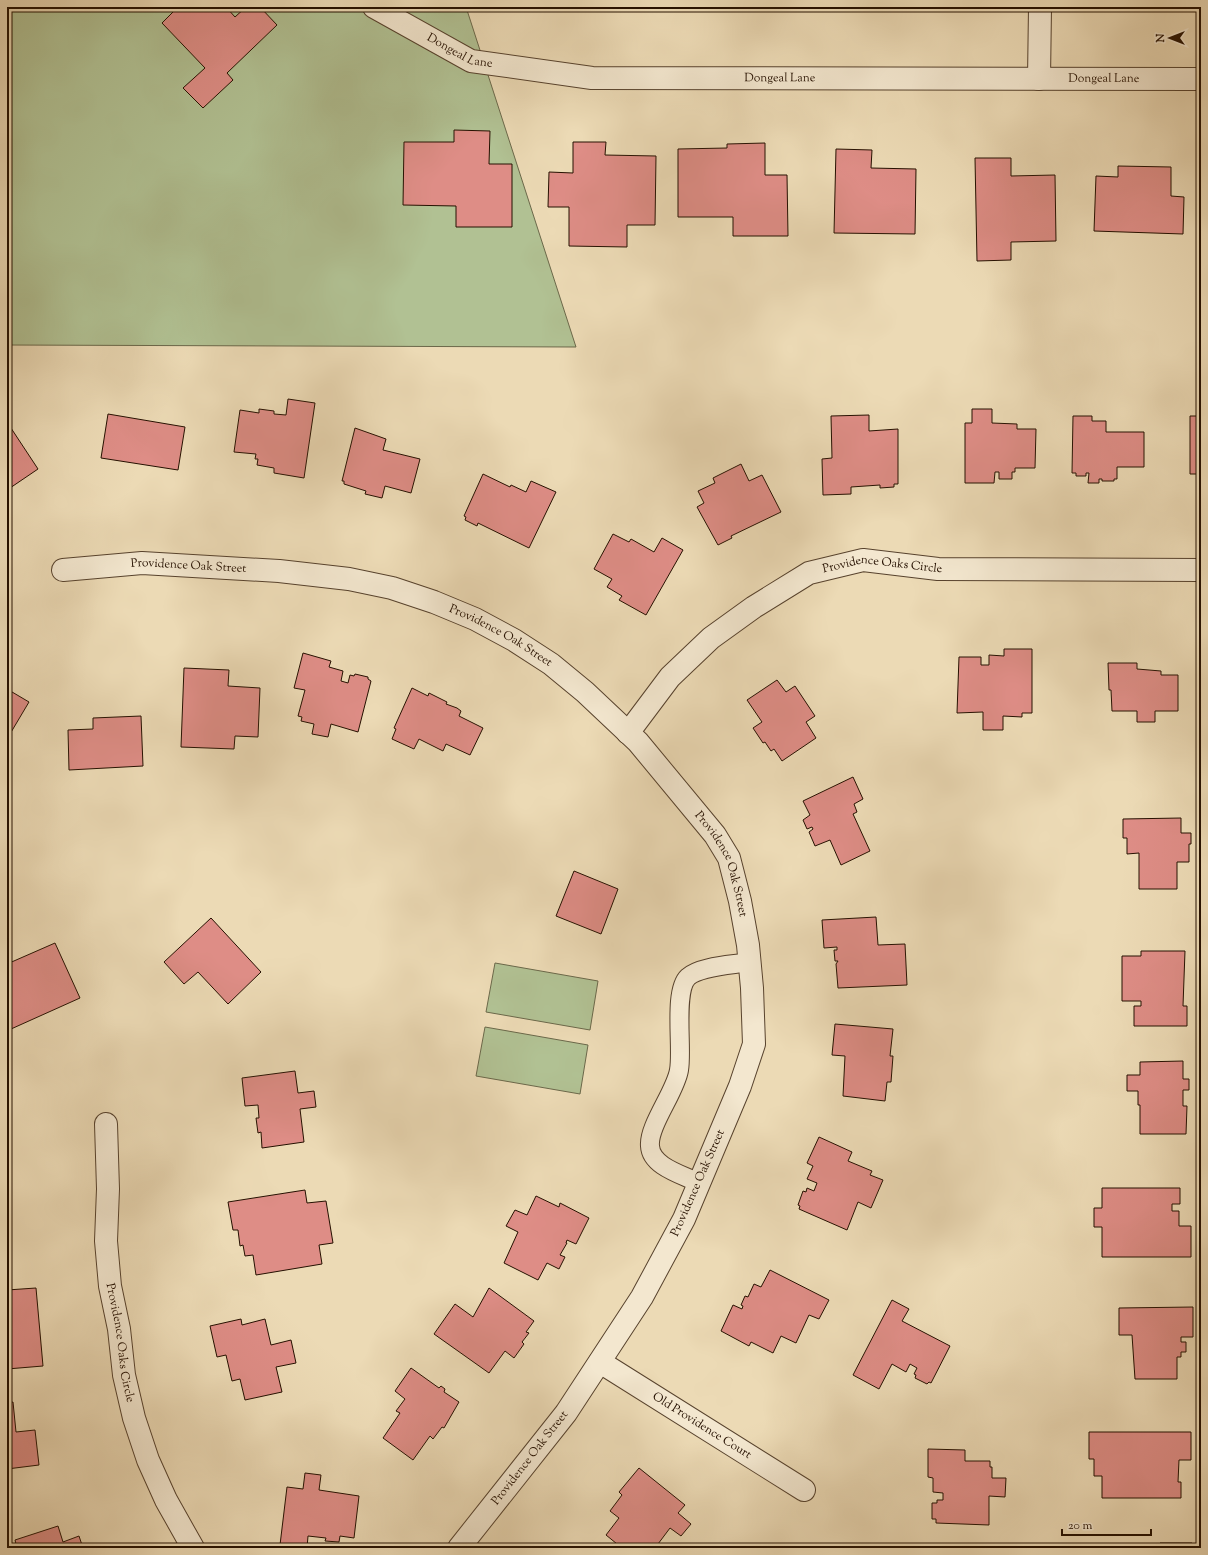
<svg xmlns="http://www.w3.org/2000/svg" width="1208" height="1555" viewBox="0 0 1208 1555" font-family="'Sorts Mill Goudy',serif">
<rect width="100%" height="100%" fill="#ecdab5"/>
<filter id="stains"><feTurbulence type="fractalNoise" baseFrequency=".005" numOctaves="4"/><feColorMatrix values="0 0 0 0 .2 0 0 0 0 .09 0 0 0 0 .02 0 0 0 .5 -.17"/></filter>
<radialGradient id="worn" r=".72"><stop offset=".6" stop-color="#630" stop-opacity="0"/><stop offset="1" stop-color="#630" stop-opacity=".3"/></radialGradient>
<!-- green -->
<g fill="#b1c193" stroke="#6b684a">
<polygon points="7,7 466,7 576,347 7,345"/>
<polygon points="495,963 598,981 590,1030 486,1012"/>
<polygon points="485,1027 588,1045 580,1094 476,1076"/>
</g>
<!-- building -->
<g fill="#de8d86" stroke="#251000">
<polygon points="178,7 226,7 235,17 246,7 260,7 277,25 227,73 233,80 203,108 183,88 205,68 162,23"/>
<polygon points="454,130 490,131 489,164 512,164 512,227 456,227 456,206 403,205 404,142 454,142"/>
<polygon points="573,142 606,142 605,155 656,156 655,225 627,225 627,247 569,246 569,207 548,207 549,172 573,173"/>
<polygon points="765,143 765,175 787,175 788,236 733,236 733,217 678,217 678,149 727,148 727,144"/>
<polygon points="836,149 872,150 871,168 916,169 915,234 834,233"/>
<polygon points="975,158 1011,158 1011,176 1055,175 1056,241 1011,242 1011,260 977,261"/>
<polygon points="1118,166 1171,167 1171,196 1184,197 1183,234 1094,231 1096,176 1118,177"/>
<polygon points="288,399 315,403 304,478 274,473 274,468 257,465 258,459 255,459 256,454 234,452 240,410 259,413 259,409 274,411 274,414 286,415"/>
<polygon points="1198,406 1201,406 1201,474 1190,474 1190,416 1198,416"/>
<polygon points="972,409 992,409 992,423 1017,424 1017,429 1036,429 1035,468 1015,468 1015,472 1012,472 1012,479 999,479 999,472 995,472 994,483 965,483 965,423 972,423"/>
<polygon points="108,414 185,427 178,470 101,458"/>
<polygon points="869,415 869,431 898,429 898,484 894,484 894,487 880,488 880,485 851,487 851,494 823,495 822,459 832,458 831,416"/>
<polygon points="1073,416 1092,416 1092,421 1106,421 1106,432 1144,432 1144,467 1117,467 1117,479 1114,479 1114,481 1102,481 1102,479 1099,479 1099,483 1088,483 1089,473 1086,473 1086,476 1076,476 1076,473 1072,473"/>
<polygon points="7,422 38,469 10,488 7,484"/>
<polygon points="355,428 386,439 383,450 420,459 411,493 385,486 382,498 365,494 366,491 344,484 344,481 342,481"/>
<polygon points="741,464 749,481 762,475 781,512 731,536 732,538 718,545 697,507 704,503 698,491 715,483 713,478"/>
<polygon points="483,474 510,487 511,485 526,492 531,481 556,492 529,548 478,523 477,526 465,520 466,517 464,516"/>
<polygon points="613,534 629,542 631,539 654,552 662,538 683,550 646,615 619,600 622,596 607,587 612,579 594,569"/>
<polygon points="1004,649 1032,649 1032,713 1022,713 1022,717 1003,716 1003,730 983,730 983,712 957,713 959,657 981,657 981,665 989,665 989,655 1004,656"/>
<polygon points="303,653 331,661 329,667 343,671 341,681 348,683 350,675 354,676 355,674 368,677 368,679 371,681 358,732 331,724 328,737 312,734 314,724 301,721 302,717 298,716 305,690 294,688"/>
<polygon points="1108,663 1137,663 1137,669 1161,671 1161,675 1178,675 1178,711 1155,711 1155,722 1137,722 1137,711 1112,711 1111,690 1109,690"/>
<polygon points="184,668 229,670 228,686 260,688 258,737 235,736 234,749 181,747"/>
<polygon points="777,680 786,692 795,686 815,716 806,722 816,738 782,761 774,749 771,751 765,742 763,743 753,728 762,722 747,700"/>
<polygon points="412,688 428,696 429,693 447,702 446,704 457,708 461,711 459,716 483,728 470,755 446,744 443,751 419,739 414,749 392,739 396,729 394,728"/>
<polygon points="7,689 29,702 7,739"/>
<polygon points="141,716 143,766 69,770 68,730 93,729 93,718"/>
<polygon points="853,777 863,799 854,804 857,812 853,814 870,851 841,865 830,840 815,846 809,832 813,829 812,827 807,829 803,820 810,815 803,801"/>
<polygon points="1181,818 1181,833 1191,833 1191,844 1189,844 1189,862 1177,862 1177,889 1139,889 1139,853 1127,854 1127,838 1123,838 1123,819"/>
<polygon points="574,871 618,889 601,934 556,916"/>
<polygon points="876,917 878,945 905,944 907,985 838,988 836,964 838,961 835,961 834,950 837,950 837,947 824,948 822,920"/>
<polygon points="211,918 261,972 228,1004 198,972 184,984 164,962"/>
<polygon points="55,943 80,998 11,1029 7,1021 7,964"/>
<polygon points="1141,951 1185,951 1183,1006 1187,1006 1187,1026 1134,1026 1134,1006 1141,1006 1141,1001 1122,1001 1122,956 1141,956"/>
<polygon points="835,1024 893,1029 890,1056 893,1056 891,1082 887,1082 885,1101 843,1096 845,1056 832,1055"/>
<polygon points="1183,1061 1183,1079 1189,1079 1189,1090 1183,1090 1183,1106 1187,1106 1186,1134 1140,1134 1140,1105 1138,1105 1138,1091 1127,1091 1127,1075 1140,1075 1140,1062"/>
<polygon points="295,1071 298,1093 314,1091 316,1107 300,1109 304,1142 262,1148 261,1132 258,1133 256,1118 259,1118 258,1105 245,1106 242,1078"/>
<polygon points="819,1137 852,1152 848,1161 872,1171 870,1175 883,1180 871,1208 858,1202 847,1230 799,1209 800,1206 798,1205 803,1191 806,1192 807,1188 814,1191 817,1183 807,1179 813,1166 807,1163"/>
<polygon points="1102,1188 1180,1188 1180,1204 1172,1204 1172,1211 1179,1211 1179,1226 1191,1226 1191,1257 1102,1257 1102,1227 1094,1227 1094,1208 1102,1208"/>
<polygon points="305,1190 307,1203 326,1201 333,1243 319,1245 322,1264 256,1275 253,1255 245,1256 243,1245 240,1246 238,1230 233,1230 228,1202"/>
<polygon points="536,1196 559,1207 560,1203 589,1218 576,1244 567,1240 566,1243 567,1243 560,1255 565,1257 559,1269 547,1263 538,1280 504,1263 518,1232 506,1226 515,1210 527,1215"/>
<polygon points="770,1270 829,1300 819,1319 809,1315 796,1343 781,1336 773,1353 751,1342 749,1346 721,1331 733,1305 742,1309 743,1306 741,1305 745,1296 748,1297 754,1284 761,1287"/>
<polygon points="36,1288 43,1366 7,1369 7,1290"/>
<polygon points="489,1288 534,1321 526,1332 529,1333 522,1342 524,1344 514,1358 505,1351 489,1373 434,1334 455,1304 473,1317"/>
<polygon points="892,1300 909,1309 902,1321 950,1346 931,1383 929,1382 927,1384 915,1378 916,1375 914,1374 917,1368 910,1364 906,1372 892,1364 879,1389 853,1375"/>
<polygon points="1193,1307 1193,1337 1181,1337 1181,1342 1186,1342 1186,1352 1181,1352 1181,1357 1177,1357 1177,1379 1135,1379 1132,1335 1119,1335 1119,1308"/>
<polygon points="241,1319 242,1325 265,1319 271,1345 291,1340 296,1363 276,1367 282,1392 245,1400 240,1379 232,1381 226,1355 217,1357 210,1326"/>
<polygon points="411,1368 439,1388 441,1386 445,1389 444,1392 459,1402 444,1428 442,1427 433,1439 430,1436 413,1460 383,1438 400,1413 396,1411 405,1399 395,1391"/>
<polygon points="13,1402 16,1432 35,1430 39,1465 7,1469 7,1403"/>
<polygon points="1089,1432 1191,1432 1191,1460 1179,1460 1178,1482 1181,1482 1181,1498 1102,1498 1102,1476 1094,1476 1094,1459 1089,1459"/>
<polygon points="928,1449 965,1450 965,1461 990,1461 990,1467 992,1467 992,1478 1006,1478 1005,1497 989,1496 989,1525 936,1523 936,1519 932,1519 932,1503 937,1503 937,1500 943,1500 943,1493 933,1492 933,1478 928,1477"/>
<polygon points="639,1468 685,1505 678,1513 691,1524 681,1536 670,1528 655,1548 650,1547 622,1548 606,1535 619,1518 610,1511 622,1495 619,1492"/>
<polygon points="305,1473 321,1475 319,1490 359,1496 354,1538 340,1536 339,1542 325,1541 326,1538 308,1536 307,1548 280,1545 287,1487 303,1489"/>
<polygon points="58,1526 63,1542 79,1536 83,1548 17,1548 15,1540"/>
<polygon points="1160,1543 1192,1543 1192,1548 1136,1548 1160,1547"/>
</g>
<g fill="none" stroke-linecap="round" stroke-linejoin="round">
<defs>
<path id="service" d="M699,1183c-15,-8 -48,-16 -49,-37 -2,-20 26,-55 29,-76 4,-21 -6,-79 9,-93 12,-11 45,-12 61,-15"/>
<g id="minor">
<path id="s1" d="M374,7l97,54 121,17 609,1"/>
<polyline points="1039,79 1040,7"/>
<path id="s2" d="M63,570l79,-7 137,8 70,8 43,9 42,14 41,17 39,21 37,24 34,28 53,50 77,93 14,23 11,43 8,44 4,43 2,56 -14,42 -56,133 -42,78 -76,116 -107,135"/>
<path id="s3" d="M628,733l42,-56 41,-39 43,-31 55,-34 54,-13 75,9 263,1"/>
<path id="s4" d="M106,1124l2,65 -2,52 4,45 9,43 5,46 10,43 14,42 18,40 27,48"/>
<path id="s5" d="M600,1362l204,128"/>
</g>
</defs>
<!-- service casing -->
<use href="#service" stroke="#57422d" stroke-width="20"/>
<!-- minor casing -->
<use href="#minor" stroke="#57422d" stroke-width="24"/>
<!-- service -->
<use href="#service" stroke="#f3e7cf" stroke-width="18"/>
<!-- minor -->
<use href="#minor" stroke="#f3e7cf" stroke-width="22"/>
</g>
<g text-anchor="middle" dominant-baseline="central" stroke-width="3" stroke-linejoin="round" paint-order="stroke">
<!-- street labels -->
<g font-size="12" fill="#251000" stroke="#f3e7cf">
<text stroke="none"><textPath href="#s1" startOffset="97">Dongeal Lane</textPath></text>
<text stroke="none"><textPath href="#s1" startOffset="421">Dongeal Lane</textPath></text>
<text stroke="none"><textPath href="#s1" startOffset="745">Dongeal Lane</textPath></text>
<text stroke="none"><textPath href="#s2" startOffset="126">Providence Oak Street</textPath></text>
<text stroke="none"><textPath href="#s3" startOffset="319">Providence Oaks Circle</textPath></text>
<text stroke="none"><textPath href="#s2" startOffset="450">Providence Oak Street</textPath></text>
<text stroke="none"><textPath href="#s2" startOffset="775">Providence Oak Street</textPath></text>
<text transform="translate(698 1183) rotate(-66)">Providence Oak Street</text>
<text stroke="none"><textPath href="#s4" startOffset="220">Providence Oaks Circle</textPath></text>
<text stroke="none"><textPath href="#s5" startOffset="120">Old Providence Court</textPath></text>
<text transform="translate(530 1458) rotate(-52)">Providence Oak Street</text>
</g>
</g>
<!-- margin -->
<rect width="1208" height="1555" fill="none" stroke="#ecdab5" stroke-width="24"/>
<rect x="8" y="8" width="1192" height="1539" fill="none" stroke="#251000" stroke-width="2"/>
<rect x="12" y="12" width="1184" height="1531" fill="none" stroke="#251000"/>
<!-- north arrow -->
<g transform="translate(1170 38) rotate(270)" stroke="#f3e7cf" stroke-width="3" paint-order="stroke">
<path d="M0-3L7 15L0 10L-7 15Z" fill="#251000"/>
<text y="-6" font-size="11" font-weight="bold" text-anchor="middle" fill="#251000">N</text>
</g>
<!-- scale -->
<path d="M1062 1529v6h89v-6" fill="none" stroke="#251000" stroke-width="2"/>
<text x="1068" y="1529" font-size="12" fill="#251000" stroke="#f3e7cf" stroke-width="3" paint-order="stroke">20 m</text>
<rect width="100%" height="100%" filter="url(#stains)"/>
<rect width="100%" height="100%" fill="url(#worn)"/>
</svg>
